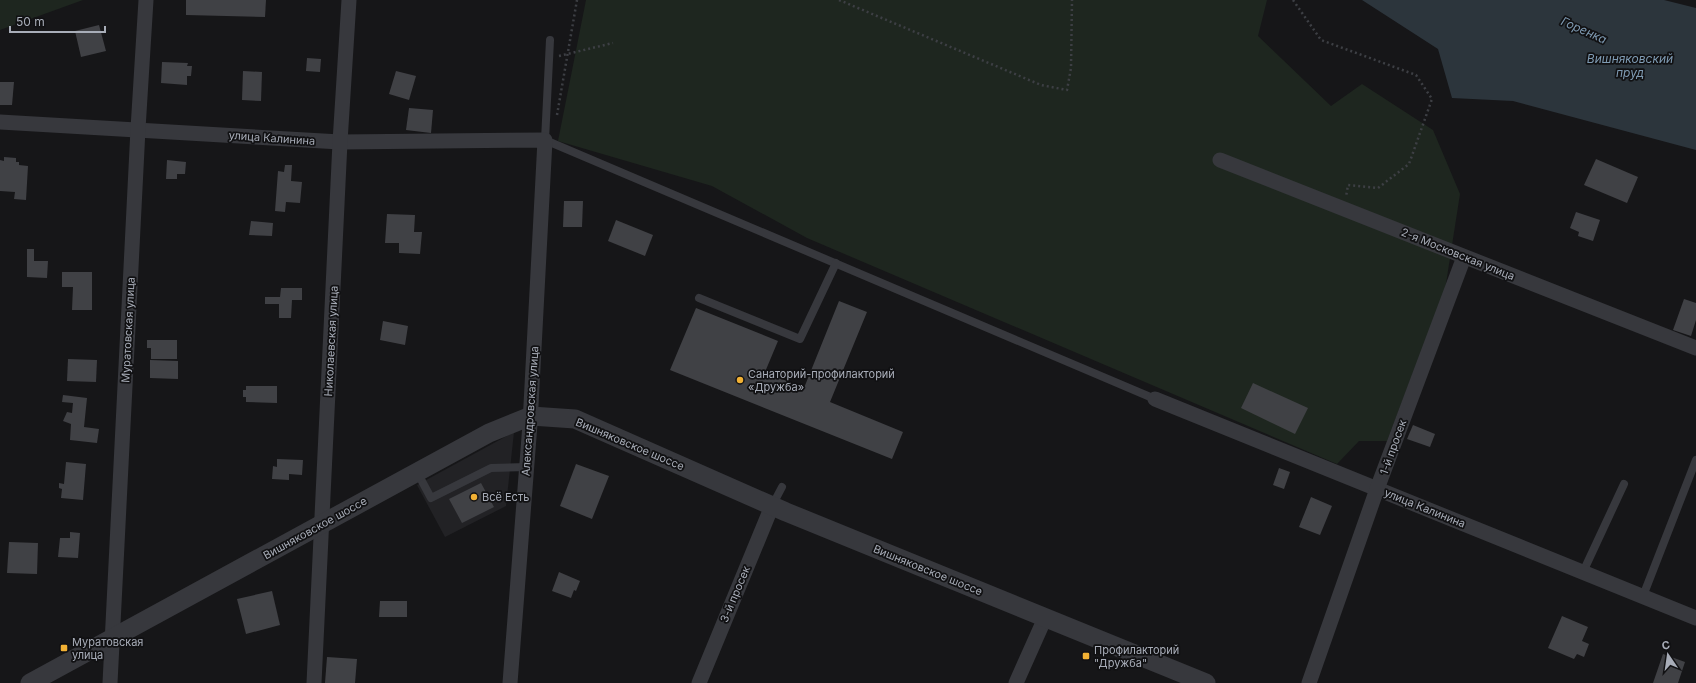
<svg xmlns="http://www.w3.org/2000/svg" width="1696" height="683" viewBox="0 0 1696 683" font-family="Inter,sans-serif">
<rect width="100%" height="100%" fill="#161618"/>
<!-- built -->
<polygon fill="#222225" points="514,432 506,506 445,537 417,485"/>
<!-- green -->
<g fill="#1e261f">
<polygon points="0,0 83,0 0,30"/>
<polygon points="586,0 1267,0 1258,36 1331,106 1362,84 1433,130 1460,194 1445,290 1387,441 1359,441 1337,464 807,238 712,186 558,141"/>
</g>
<!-- water -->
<polygon fill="#2c353c" points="1362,0 1664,0 1696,8 1696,150 1513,101 1452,98 1438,49"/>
<!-- building -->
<g fill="#404145">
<polygon points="186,0 266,0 265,17 186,15"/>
<polygon points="99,25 106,51 81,57 75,31"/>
<polygon points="307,58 321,59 320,72 306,71"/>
<polygon points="162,62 188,63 187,66 192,66 191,76 187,76 187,85 161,83"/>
<polygon points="243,71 262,72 261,101 242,100"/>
<polygon points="396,71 416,76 409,100 389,94"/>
<polygon points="0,82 14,82 12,105 0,105"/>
<polygon points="409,108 433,110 431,133 406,130"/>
<polygon points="4,157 16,158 16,162 19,162 19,165 28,166 26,200 14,199 15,192 0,191 0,160 4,161"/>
<polygon points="1596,159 1638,177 1627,203 1584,185"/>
<polygon points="167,160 186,162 185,174 177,174 177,179 166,179"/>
<polygon points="285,165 292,165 291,181 302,182 300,203 286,202 285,212 275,211 278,171 284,172"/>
<polygon points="564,201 583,201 582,227 563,227"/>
<polygon points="1576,212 1600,220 1593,241 1578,236 1579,232 1570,228"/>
<polygon points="387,214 415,215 414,232 422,232 420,254 399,253 399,243 385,243"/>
<polygon points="616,220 653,235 645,256 608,241"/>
<polygon points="251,221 273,223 272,236 249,235"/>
<polygon points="27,249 34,249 34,261 48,261 47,278 27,277"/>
<polygon points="62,272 92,272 92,310 72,310 73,287 62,287"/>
<polygon points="281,288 302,288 302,300 292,300 291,318 279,318 279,304 265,304 265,297 280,297"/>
<polygon points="1684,299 1696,303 1696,320 1691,336 1673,330"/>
<polygon points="839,301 867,312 830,402 903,432 892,459 670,370 696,308 778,341 765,372 804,388"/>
<polygon points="383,321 408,326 405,345 380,340"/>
<polygon points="147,340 177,340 177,359 151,359 151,348 147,348"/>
<polygon points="68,359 97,360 96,382 67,381"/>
<polygon points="150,360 178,361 178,379 150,378"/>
<polygon points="1253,383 1308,408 1295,434 1241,408"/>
<polygon points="246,386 277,386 277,403 246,402 246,397 243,397 243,390 246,390"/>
<polygon points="63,395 87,398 84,427 99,429 97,443 70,440 71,424 63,421 67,412 72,413 73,403 62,402"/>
<polygon points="1413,425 1435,434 1430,447 1407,439"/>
<polygon points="277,459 303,460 302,475 289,474 289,480 272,479 273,466 277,467"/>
<polygon points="66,462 86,464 83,500 61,498 62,489 59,488 59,483 64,484"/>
<polygon points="576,464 609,476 592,519 560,506"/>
<polygon points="1279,468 1290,472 1284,489 1273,485"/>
<polygon points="481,483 494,507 462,523 449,499"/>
<polygon points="1311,497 1332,506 1320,535 1299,527"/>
<polygon points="70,532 80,533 78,558 58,557 60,538 70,538"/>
<polygon points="9,542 38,543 37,574 7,573"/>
<polygon points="559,572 580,581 576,591 574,590 571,598 552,591"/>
<polygon points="272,591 280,625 246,634 237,599"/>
<polygon points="380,601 407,601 407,617 379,617"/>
<polygon points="1562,616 1588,627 1582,641 1589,644 1584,657 1577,654 1574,659 1548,648"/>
<polygon points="1663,654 1685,662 1678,683 1653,683"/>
<polygon points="327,657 357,659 355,683 325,683"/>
</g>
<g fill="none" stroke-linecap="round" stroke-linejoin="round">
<!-- path -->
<g stroke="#3d3f44" stroke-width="2.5" stroke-dasharray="2 3" stroke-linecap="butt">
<polyline points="839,0 1041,85 1067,90 1071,68 1072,0"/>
<polyline points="1293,0 1321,40 1416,75 1432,99 1409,164 1378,188 1348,185 1346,197"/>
<polyline points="559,56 613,43"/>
<polyline points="557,115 577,0"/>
</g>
<!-- service -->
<g stroke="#37383d" stroke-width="8">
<polyline points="550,40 545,140 1155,399"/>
<polyline points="699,298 800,339 836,263"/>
<polyline points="417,472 431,498 491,468 527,467"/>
<polyline points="772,506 782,487"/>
<polyline points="1583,572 1624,484"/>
<polyline points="1643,596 1696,460"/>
</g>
<!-- minor -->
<g stroke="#37383d" stroke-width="15">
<polyline points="0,122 340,142 545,140 530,424 510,683"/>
<polyline points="1220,160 1696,348"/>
<polyline points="1155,399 1696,618"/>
<polyline points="110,683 138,129 146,0"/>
<polyline points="314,683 340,142 349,0"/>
<polyline points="699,683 772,506"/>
<polyline points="1016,683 1045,618"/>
<polyline points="1309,683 1377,489 1464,257"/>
</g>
<!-- tertiary -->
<polyline stroke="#37383d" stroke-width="19" points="30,683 489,433 531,416 575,419 786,512 1206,683"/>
</g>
<!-- markers -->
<g fill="#f2b134" stroke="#111113" stroke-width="1.5">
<circle cx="740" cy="380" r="4"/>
<circle cx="474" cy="497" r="4"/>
<rect x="60" y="644" width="8" height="8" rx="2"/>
<rect x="1082" y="652" width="8" height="8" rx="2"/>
</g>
<g text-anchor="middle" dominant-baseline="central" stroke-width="3.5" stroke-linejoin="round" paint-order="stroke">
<!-- street labels -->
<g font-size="11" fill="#a8adb8" stroke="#111113">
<text transform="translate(272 138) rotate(4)">улица Калинина</text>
<text transform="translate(1458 254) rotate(22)">2-я Московская улица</text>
<text transform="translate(128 330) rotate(-87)">Муратовская улица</text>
<text transform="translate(331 341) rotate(-87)">Николаевская улица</text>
<text transform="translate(530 411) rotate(-86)">Александровская улица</text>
<text transform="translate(630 444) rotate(23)">Вишняковское шоссе</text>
<text transform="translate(1393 447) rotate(-70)">1-й просек</text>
<text transform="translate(1425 508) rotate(22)">улица Калинина</text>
<text transform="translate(315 528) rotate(-29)">Вишняковское шоссе</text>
<text transform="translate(928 570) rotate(22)">Вишняковское шоссе</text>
<text transform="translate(735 594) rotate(-67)">3-й просек</text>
</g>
<!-- poi labels -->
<g font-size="11" fill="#a8adb8" stroke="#111113" text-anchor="start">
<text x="748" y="374">Санаторий-профилакторий<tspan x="748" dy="13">«Дружба»</tspan></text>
<text x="482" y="497">Всё Есть</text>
<text x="72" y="642">Муратовская<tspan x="72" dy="13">улица</tspan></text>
<text x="1094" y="650">Профилакторий<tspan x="1094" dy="13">"Дружба"</tspan></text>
</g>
<!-- water labels -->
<g font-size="12" font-style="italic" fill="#7f9bb3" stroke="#111113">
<text transform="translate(1584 30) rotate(24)">Горенка</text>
<text x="1630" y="58">Вишняковский<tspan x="1630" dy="14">пруд</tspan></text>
</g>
</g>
<!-- north arrow -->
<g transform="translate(1668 655) rotate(347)" stroke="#111113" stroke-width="3" paint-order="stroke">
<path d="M0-3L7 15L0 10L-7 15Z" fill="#a8adb8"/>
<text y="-6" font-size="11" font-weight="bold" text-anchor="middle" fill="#a8adb8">С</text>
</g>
<!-- scale -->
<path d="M10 26v6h95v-6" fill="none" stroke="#a8adb8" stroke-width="2"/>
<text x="16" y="26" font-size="12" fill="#a8adb8" stroke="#111113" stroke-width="3" paint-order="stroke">50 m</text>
</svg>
